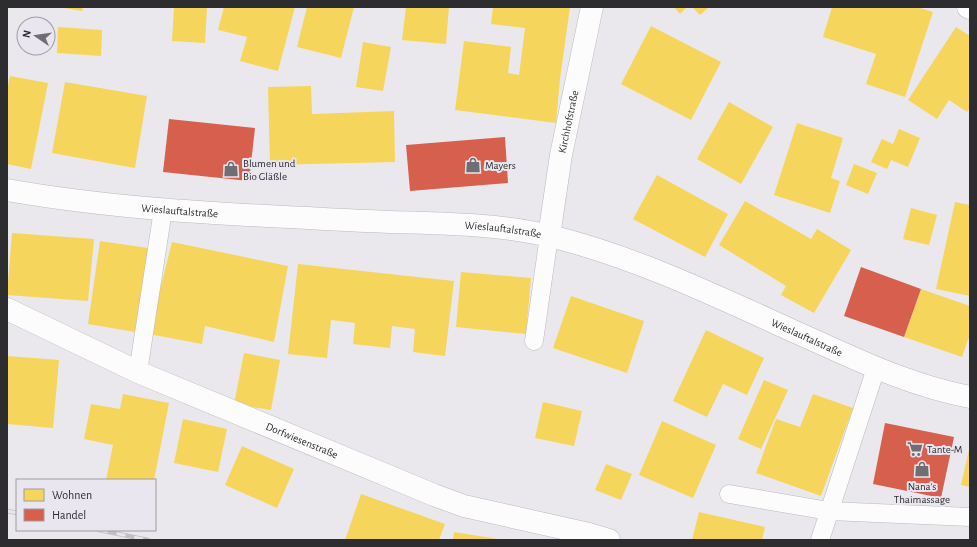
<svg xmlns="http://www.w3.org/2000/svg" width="977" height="547" viewBox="0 0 977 547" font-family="'Alegreya Sans',sans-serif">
<rect width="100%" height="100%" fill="#eae8ed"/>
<!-- homes -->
<g fill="#f6d55c">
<polygon points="58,7 83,7 82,11"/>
<polygon points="174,7 207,7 205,43 172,41"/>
<polygon points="224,7 295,7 278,71 240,61 247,37 218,30"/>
<polygon points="307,7 354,7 341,58 297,47"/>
<polygon points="406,7 449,7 446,44 402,40"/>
<polygon points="493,7 570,7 560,79 556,123 455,110 464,41 511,47 508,73 519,75 525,28 491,24"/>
<polygon points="674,7 687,7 680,14"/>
<polygon points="692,7 709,7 700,15"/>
<polygon points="832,7 917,7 933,12 905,97 866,84 876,54 823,37"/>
<polygon points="651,26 721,62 691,120 621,84"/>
<polygon points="58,27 102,30 101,56 57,53"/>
<polygon points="956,27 970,36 970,108 967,112 949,100 937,119 908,100"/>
<polygon points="363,42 391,47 383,91 356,87"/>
<polygon points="10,76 48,83 31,169 7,164 7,90"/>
<polygon points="65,82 147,96 135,168 52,153"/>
<polygon points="311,86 312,114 394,111 395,162 270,165 268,87"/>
<polygon points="729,102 773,127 741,184 697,159"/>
<polygon points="797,123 843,138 831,178 840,181 830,213 774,195"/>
<polygon points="899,129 920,138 908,167 891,160 887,169 871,162 882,139 893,144"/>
<polygon points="854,164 877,173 868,194 846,185"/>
<polygon points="657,175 728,214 705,257 633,219"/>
<polygon points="745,201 811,239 817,229 851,250 814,313 781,295 786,286 719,245"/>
<polygon points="955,202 970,205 970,296 936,289"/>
<polygon points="911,208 937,215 929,245 903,239"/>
<polygon points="12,233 94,239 88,301 7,295"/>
<polygon points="100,241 148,248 135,332 88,324"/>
<polygon points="172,242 288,266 274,342 205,326 202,344 149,334"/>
<polygon points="298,264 454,281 445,356 413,352 415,329 392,326 390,348 353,344 355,323 331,320 327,358 288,354"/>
<polygon points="461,272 531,278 526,334 456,327"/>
<polygon points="921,289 970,306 970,334 962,357 904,337"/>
<polygon points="571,296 644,321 627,373 553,348"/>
<polygon points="706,330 764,358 747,395 723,384 707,417 673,401"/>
<polygon points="244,353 280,360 271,410 234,404"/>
<polygon points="7,356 59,360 53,428 7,424"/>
<polygon points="764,380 788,390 761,449 738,439"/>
<polygon points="123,394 169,403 154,480 106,480 113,445 84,439 91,404 120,409"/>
<polygon points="813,394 853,408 821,496 756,473 776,419 800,427"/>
<polygon points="543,402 582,411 574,446 535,438"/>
<polygon points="183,419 227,429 218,472 174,463"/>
<polygon points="662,421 716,445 693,498 639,475"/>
<polygon points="242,446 294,469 277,508 225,485"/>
<polygon points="969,450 970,450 970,487 961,485"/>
<polygon points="606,464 632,474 621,500 595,490"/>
<polygon points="361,494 445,524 439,540 345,540"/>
<polygon points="699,512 765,527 762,540 692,540"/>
<polygon points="454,532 498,539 498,540 453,540"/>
</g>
<!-- shops -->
<g fill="#d6604d">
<polygon points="169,119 255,128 249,181 163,172"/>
<polygon points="505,137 508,183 410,191 406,145"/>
<polygon points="861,267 921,289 904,337 844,316"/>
<polygon points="885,423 954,437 941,498 873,484"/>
</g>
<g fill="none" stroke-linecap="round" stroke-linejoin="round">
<defs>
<g id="service">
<polyline points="534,341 549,236"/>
<polyline points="138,372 163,210"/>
<polyline points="729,494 829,511 970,517"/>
<polyline points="820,540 876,368"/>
</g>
<g id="minor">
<polyline points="968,7 970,8"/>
<path id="s1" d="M549,236l12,-81 31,-148"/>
<path id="s2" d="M7,309l131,63 296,123 30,11 125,28 20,6"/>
</g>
<g id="tertiary">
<path id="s3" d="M7,190c119,21 239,25 359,31 61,3 124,1 184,15 94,23 182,68 270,107 48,22 97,44 150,54"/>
</g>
</defs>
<!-- service casing -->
<use href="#service" stroke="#bab9bc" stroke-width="19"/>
<!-- minor casing -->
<use href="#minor" stroke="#bab9bc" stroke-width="23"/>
<!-- tertiary casing -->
<use href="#tertiary" stroke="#bab9bc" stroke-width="23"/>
<!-- service -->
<use href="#service" stroke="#fcfcfc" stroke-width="18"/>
<!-- minor -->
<use href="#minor" stroke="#fcfcfc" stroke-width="22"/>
<!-- tertiary -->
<use href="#tertiary" stroke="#fcfcfc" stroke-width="22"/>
<defs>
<g id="rail">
<polyline points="7,511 17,513"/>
<polyline points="99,530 148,540"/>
</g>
</defs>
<!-- rail casing -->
<use href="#rail" stroke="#c1c1c2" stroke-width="4.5"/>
<!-- rail -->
<use href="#rail" stroke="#e9e6ef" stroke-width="3" stroke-dasharray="9" stroke-linecap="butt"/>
</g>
<!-- icons -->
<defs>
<symbol id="shop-bare" viewBox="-9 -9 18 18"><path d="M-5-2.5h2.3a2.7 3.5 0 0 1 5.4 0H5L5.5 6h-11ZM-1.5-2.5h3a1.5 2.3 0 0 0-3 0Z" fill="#6f6e72" stroke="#e9e6ef" stroke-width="2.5" paint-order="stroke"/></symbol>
<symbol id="supermarket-bare" viewBox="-9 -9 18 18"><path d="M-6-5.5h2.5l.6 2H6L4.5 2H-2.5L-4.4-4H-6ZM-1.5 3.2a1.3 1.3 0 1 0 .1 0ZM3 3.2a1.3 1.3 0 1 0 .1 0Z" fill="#6f6e72" stroke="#e9e6ef" stroke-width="2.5" paint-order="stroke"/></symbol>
</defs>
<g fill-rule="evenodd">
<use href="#shop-bare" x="462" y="154" width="22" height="22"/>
<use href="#shop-bare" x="220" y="158" width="22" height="22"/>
<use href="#supermarket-bare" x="904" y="438" width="22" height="22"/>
<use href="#shop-bare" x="911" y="458" width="22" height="22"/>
</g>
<g text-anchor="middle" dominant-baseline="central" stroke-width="4" stroke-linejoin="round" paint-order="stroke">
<!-- street labels -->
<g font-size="11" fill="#2d2c2f" stroke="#e9e6ef">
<text stroke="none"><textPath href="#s1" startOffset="116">Kirchhofstraße</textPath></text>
<text stroke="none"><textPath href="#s3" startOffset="174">Wieslauftalstraße</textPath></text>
<text stroke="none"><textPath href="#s3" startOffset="498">Wieslauftalstraße</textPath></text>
<text stroke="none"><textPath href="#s3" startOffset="822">Wieslauftalstraße</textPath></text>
<text stroke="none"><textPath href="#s2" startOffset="323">Dorfwiesenstraße</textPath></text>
</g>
<!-- poi labels -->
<g font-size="11" fill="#2d2c2f" stroke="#e9e6ef" text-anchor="start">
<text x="243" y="163">Blumen und<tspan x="243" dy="13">Bio Gläßle</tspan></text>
<text x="485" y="165">Mayers</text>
<text x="927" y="449">Tante-M</text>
<text x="922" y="486" text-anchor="middle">Nana's<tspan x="922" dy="13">Thaimassage</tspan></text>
</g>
</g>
<!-- border -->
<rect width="977" height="547" fill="none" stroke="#2d2c2f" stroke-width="16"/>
<!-- legend -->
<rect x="16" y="479" width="140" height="52" fill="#e9e6ef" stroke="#9e9ca2"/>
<rect x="24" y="489" width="20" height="12" fill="#f6d55c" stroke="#9e9ca2"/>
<text x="52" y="499" font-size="12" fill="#2d2c2f">Wohnen</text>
<rect x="24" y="509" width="20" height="12" fill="#d6604d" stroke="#9e9ca2"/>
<text x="52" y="519" font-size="12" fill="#2d2c2f">Handel</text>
<!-- north arrow -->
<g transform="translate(36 36) rotate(283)"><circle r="19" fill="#e9e6ef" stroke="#9e9ca2"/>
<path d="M0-3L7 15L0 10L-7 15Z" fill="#6f6e72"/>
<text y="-6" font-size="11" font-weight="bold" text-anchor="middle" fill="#2d2c2f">N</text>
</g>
</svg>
